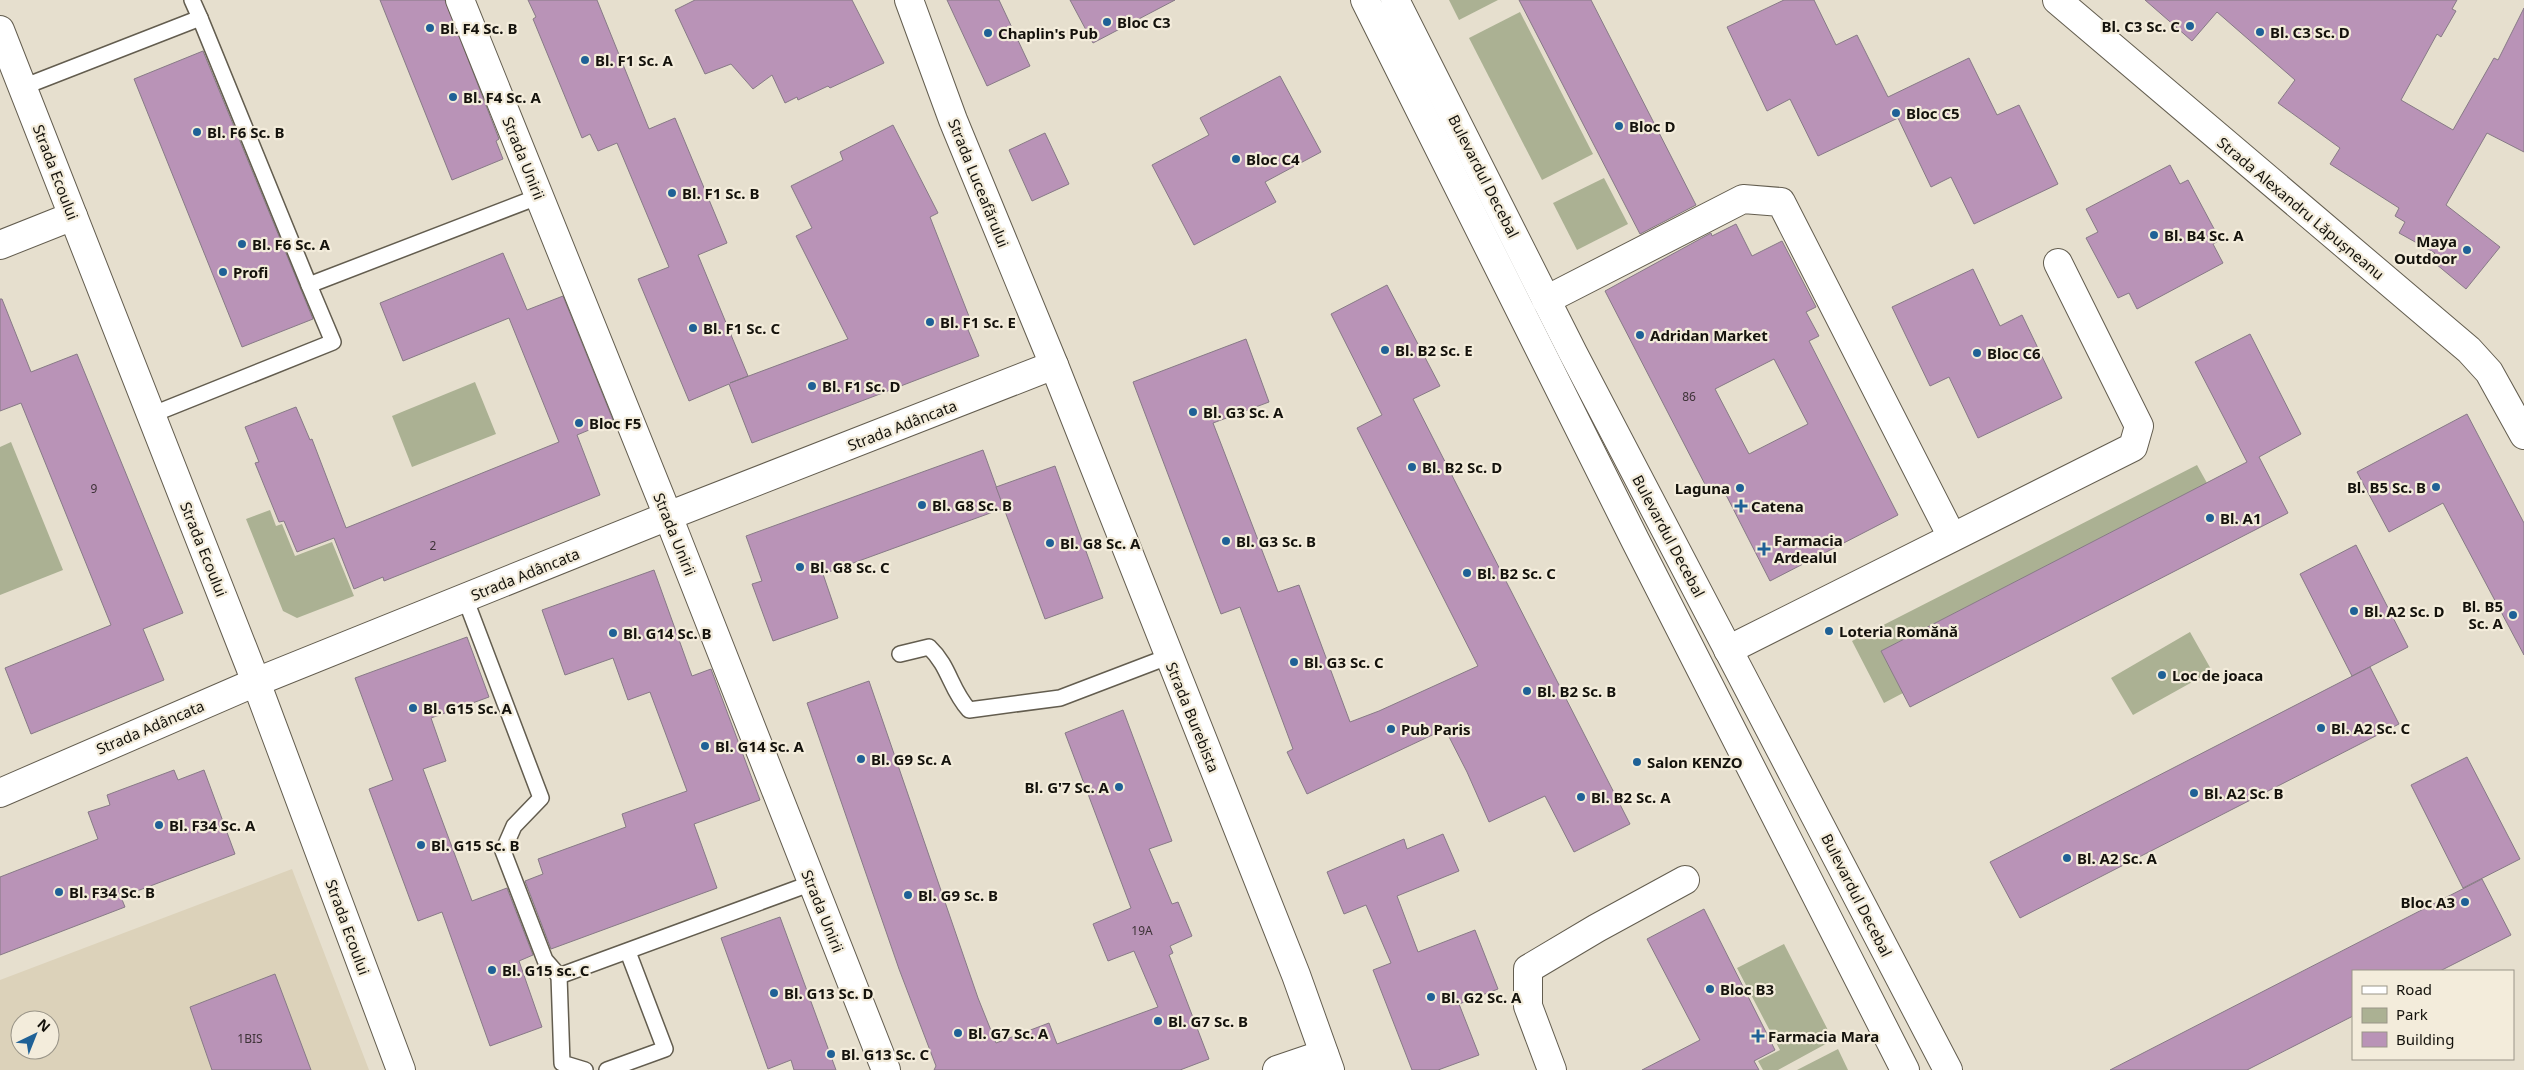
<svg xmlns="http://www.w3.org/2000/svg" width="2524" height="1070" viewBox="0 0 2524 1070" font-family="'Noto Sans',sans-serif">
<rect width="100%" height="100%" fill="#e6dfce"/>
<!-- built -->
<path fill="#dcd2ba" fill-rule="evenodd" d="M292,869l77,201h-369v-90zM20,1020h30v30h-30z"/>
<!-- green -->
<g fill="#abb193">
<polygon points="1449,0 1498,0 1459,20"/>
<polygon points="1520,12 1593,154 1542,180 1469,38"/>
<polygon points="1604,178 1628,224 1577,250 1553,203"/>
<polygon points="475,382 496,434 412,467 392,416"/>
<polygon points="11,442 63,570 0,595 0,447"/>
<polygon points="2197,465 2207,483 1881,651 1903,693 1884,703 1852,641"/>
<polygon points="270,510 276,526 282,524 295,556 332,542 354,596 297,618 283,611 246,519"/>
<polygon points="2190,632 2212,671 2133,715 2111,678"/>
<polygon points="1784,944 1833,1040 1778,1070 1763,1070 1758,1061 1780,1050 1737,968"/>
<polygon points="1838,1049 1848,1070 1797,1070"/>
</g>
<!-- building -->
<g fill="#b993b7" stroke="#877a86" fill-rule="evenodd">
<polygon points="380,0 445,0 499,139 496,141 503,159 452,180"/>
<polygon points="528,0 597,0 649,129 675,118 727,243 698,255 748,376 730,383 848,339 796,236 812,228 791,186 843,160 840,152 893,125 938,213 930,217 972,324 966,325 979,356 752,443 729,384 689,401 638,279 669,267 617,143 598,151 590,134 582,138 533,19 536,17"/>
<polygon points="695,0 852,0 884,63 830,88 828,86 798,100 797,97 785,103 772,75 753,89 731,64 705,74 675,10"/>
<polygon points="947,0 999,0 1030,66 987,86"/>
<polygon points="1070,0 1175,0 1093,43"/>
<polygon points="1519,0 1591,0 1696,205 1640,234"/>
<polygon points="1784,0 1814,0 1836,45 1857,35 1888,97 1969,58 1997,115 2019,105 2058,184 1974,224 1951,177 1931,187 1898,118 1818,156 1790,99 1767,111 1727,27"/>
<polygon points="2145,0 2457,0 2452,9 2456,11 2441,37 2437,34 2401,100 2453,130 2494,58 2498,60 2524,8 2524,152 2487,133 2446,205 2500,247 2466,289 2430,259 2435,253 2399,233 2405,222 2395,216 2399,208 2330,164 2340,148 2278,103 2295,80 2217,12 2192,41"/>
<polygon points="203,51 313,319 242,347 134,79"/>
<polygon points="1280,76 1321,152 1265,182 1276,202 1194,245 1152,165 1209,135 1200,118"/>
<polygon points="1045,133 1069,184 1032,201 1009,150"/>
<polygon points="2170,165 2180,184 2188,180 2220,240 2213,244 2223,263 2137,309 2129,293 2118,298 2086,238 2098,232 2086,209"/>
<path d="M1736,224l16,32 30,-15 34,66 -10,5 13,24 -10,5 89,174 -128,66 -48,-94 -12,7 -105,-203 106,-58 1,3zM1774,359l34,65 -59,30 -34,-65z"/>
<polygon points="503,253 527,310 563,296 613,420 577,435 600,495 384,581 383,577 354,589 334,538 297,552 284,521 279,522 255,463 259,462 245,427 296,407 310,440 312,439 346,528 559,442 509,318 403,361 380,303"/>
<polygon points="1973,269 2000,326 2022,315 2062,398 1978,438 1949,377 1930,386 1892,307"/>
<polygon points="1387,285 1440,386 1413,399 1630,824 1574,852 1545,796 1489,822 1467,772 1445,729 1307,794 1287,752 1293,749 1240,607 1221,614 1133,382 1246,339 1269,402 1213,423 1278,592 1299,585 1350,722 1379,711 1478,666 1357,428 1382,415 1331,314"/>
<polygon points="0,299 2,299 31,372 77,354 183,613 143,629 164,680 31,734 5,668 111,625 21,403 0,411"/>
<polygon points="2250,334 2301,434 2259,457 2288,513 1910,707 1881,651 2247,462 2195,362"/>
<polygon points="2467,414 2524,523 2524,655 2443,503 2389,532 2357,472"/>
<polygon points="983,450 1004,508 823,574 838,618 773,641 752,584 762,581 746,536"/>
<polygon points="1055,466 1103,598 1045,619 996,487"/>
<polygon points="2356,545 2408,647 2352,676 2300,574"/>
<polygon points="654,570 692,676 711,669 760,800 694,824 717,888 551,949 525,881 543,874 538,859 626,827 622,814 687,791 650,692 628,700 613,658 565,675 542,610"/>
<polygon points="467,637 489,697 431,718 446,761 423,769 472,901 507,888 533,955 519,961 542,1027 490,1046 442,912 418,921 369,789 393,780 355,678"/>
<polygon points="2370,667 2399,724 2020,918 1990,862"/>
<polygon points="869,681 978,998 996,1043 1049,1023 1057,1044 1158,1007 1134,951 1108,961 1093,924 1131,908 1065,733 1123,710 1172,841 1149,849 1172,904 1178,902 1192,936 1170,946 1173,953 1169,955 1209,1059 1180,1070 934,1070 936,1066 899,969 807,703"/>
<polygon points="2467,757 2520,859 2463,888 2411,785"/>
<polygon points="174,770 178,780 204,770 235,854 121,897 125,907 0,955 0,877 98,839 88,812 110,805 107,795"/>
<polygon points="1443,834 1459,871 1397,896 1418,952 1475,930 1498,989 1459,1004 1479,1055 1438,1070 1412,1070 1373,970 1391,963 1366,905 1344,914 1327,872 1404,839 1407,849"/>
<polygon points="2482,879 2511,935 2440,971 2353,971 2353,1016 2247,1070 2110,1070"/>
<polygon points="1704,909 1775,1050 1754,1061 1759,1070 1642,1070 1700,1040 1647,939"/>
<polygon points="780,917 836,1070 794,1070 791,1060 768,1069 721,938"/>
<polygon points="275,974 311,1070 212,1070 190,1007"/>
</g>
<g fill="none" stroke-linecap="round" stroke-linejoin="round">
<defs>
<g id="service">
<polyline points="200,18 309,285"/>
<polyline points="23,87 200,18 192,0"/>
<polyline points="151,415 333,342 309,285 540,196"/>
<polyline points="465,598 541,798 514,826 503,851 545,960 559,976 812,883"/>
<path d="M900,654l29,-7c21,20 21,42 40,63l91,-12 110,-42"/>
<polyline points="559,976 562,1063 585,1070"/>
<polyline points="607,1070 665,1049 628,952"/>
</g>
<g id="minor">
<polyline points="460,0 668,516 886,1070"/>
<polyline points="909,0 953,120 1054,365 1296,975 1330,1070"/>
<polyline points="2057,0 2469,350 2489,372 2524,435"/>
<polyline points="0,30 256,682 401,1070"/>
<polyline points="0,245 73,216"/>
<polyline points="1546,300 1743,199 1781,202 1952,537"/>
<polyline points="1728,650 2133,447 2139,426 2058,263"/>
<polyline points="0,793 256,682 668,516 1054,365"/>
<polyline points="1277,1070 1324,1054"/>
<polyline points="1552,1070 1528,1006 1528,969 1597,928 1685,880"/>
</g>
<g id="primary">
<polyline points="1365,0 1635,540 1905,1070"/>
<polyline points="1395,0 1573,353 1948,1070"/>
</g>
</defs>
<!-- service casing -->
<use href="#service" stroke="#635d4f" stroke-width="18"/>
<!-- minor casing -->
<use href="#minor" stroke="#635d4f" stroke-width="30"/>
<!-- primary casing -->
<use href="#primary" stroke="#635d4f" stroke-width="30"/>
<!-- service -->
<use href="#service" stroke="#fff" stroke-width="15"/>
<!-- minor -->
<use href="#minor" stroke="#fff" stroke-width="28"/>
<!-- primary -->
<use href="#primary" stroke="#fff" stroke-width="28"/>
</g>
<!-- markers -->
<g fill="#1f6196" stroke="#f3ecdb" stroke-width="2">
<circle cx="1107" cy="22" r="5"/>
<circle cx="2190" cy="26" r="5"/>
<circle cx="430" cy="28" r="5"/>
<circle cx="2260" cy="32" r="5"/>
<circle cx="988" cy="33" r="5"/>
<circle cx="585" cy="60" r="5"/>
<circle cx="453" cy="97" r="5"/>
<circle cx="1896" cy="113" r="5"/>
<circle cx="1619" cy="126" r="5"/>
<circle cx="197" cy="132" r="5"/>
<circle cx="1236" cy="159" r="5"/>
<circle cx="672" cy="193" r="5"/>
<circle cx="2154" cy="235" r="5"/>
<circle cx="242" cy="244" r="5"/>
<circle cx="2467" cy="250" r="5"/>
<circle cx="223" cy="272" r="5"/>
<circle cx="930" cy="322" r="5"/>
<circle cx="693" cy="328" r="5"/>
<circle cx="1640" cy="335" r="5"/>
<circle cx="1385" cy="350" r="5"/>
<circle cx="1977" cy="353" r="5"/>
<circle cx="812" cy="386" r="5"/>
<circle cx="1193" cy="412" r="5"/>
<circle cx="579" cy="423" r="5"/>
<circle cx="1412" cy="467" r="5"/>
<circle cx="2436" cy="487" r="5"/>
<circle cx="1740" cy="488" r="5"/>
<circle cx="922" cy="505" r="5"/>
<path d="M1738.5 498.5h5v5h5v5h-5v5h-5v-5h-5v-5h5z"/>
<circle cx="2210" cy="518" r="5"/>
<circle cx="1226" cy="541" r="5"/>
<circle cx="1050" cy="543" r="5"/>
<path d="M1761.5 541.5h5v5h5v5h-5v5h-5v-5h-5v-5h5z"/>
<circle cx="800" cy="567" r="5"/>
<circle cx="1467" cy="573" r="5"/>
<circle cx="2354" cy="611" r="5"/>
<circle cx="2513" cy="615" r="5"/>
<circle cx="1829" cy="631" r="5"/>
<circle cx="613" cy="633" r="5"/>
<circle cx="1294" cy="662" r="5"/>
<circle cx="2162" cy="675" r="5"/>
<circle cx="1527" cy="691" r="5"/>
<circle cx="413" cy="708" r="5"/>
<circle cx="2321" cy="728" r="5"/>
<circle cx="1391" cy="729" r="5"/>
<circle cx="705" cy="746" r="5"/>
<circle cx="861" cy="759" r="5"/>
<circle cx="1637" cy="762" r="5"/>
<circle cx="1119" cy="787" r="5"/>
<circle cx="2194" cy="793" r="5"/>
<circle cx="1581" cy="797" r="5"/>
<circle cx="159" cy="825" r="5"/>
<circle cx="421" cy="845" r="5"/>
<circle cx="2067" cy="858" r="5"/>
<circle cx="59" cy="892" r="5"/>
<circle cx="908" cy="895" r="5"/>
<circle cx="2465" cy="902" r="5"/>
<circle cx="492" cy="970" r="5"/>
<circle cx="1710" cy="989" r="5"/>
<circle cx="774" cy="993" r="5"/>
<circle cx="1431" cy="997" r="5"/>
<circle cx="1158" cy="1021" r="5"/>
<circle cx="958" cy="1033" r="5"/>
<path d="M1755.5 1028.5h5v5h5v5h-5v5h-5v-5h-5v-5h5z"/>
<circle cx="831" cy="1054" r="5"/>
</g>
<g text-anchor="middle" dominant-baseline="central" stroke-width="4.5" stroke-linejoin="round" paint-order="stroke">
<!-- number labels -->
<g font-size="12" fill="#3d3237">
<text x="1689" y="396">86</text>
<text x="94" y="488">9</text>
<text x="433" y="545">2</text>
<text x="1142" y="930">19A</text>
<text x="250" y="1038">1BIS</text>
</g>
<!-- poi labels -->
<g font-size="15" font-weight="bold" fill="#14120c" stroke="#f3ecdb" text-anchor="start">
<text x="1117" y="22">Bloc C3</text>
<text x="2180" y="26" text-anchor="end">Bl. C3 Sc. C</text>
<text x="440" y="28">Bl. F4 Sc. B</text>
<text x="2270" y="32">Bl. C3 Sc. D</text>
<text x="998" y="33">Chaplin's Pub</text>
<text x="595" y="60">Bl. F1 Sc. A</text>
<text x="463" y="97">Bl. F4 Sc. A</text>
<text x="1906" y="113">Bloc C5</text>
<text x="1629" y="126">Bloc D</text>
<text x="207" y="132">Bl. F6 Sc. B</text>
<text x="1246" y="159">Bloc C4</text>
<text x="682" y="193">Bl. F1 Sc. B</text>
<text x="2164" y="235">Bl. B4 Sc. A</text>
<text x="2457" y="241" text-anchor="end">Maya<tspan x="2457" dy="17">Outdoor</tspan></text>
<text x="252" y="244">Bl. F6 Sc. A</text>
<text x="233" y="272">Profi</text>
<text x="940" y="322">Bl. F1 Sc. E</text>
<text x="703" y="328">Bl. F1 Sc. C</text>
<text x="1650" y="335">Adridan Market</text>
<text x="1395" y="350">Bl. B2 Sc. E</text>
<text x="1987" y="353">Bloc C6</text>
<text x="822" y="386">Bl. F1 Sc. D</text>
<text x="1203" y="412">Bl. G3 Sc. A</text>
<text x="589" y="423">Bloc F5</text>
<text x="1422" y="467">Bl. B2 Sc. D</text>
<text x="2426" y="487" text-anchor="end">Bl. B5 Sc. B</text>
<text x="1730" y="488" text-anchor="end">Laguna</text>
<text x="932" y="505">Bl. G8 Sc. B</text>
<text x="1751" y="506">Catena</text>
<text x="2220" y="518">Bl. A1</text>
<text x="1774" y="540">Farmacia<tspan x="1774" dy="17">Ardealul</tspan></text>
<text x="1236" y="541">Bl. G3 Sc. B</text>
<text x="1060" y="543">Bl. G8 Sc. A</text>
<text x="810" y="567">Bl. G8 Sc. C</text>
<text x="1477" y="573">Bl. B2 Sc. C</text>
<text x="2503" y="606" text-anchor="end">Bl. B5<tspan x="2503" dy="17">Sc. A</tspan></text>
<text x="2364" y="611">Bl. A2 Sc. D</text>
<text x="1839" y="631">Loteria Romănă</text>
<text x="623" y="633">Bl. G14 Sc. B</text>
<text x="1304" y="662">Bl. G3 Sc. C</text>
<text x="2172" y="675">Loc de joaca</text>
<text x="1537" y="691">Bl. B2 Sc. B</text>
<text x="423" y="708">Bl. G15 Sc. A</text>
<text x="2331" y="728">Bl. A2 Sc. C</text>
<text x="1401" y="729">Pub Paris</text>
<text x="715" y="746">Bl. G14 Sc. A</text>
<text x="871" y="759">Bl. G9 Sc. A</text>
<text x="1647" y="762">Salon KENZO</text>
<text x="1109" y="787" text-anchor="end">Bl. G'7 Sc. A</text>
<text x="2204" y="793">Bl. A2 Sc. B</text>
<text x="1591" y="797">Bl. B2 Sc. A</text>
<text x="169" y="825">Bl. F34 Sc. A</text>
<text x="431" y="845">Bl. G15 Sc. B</text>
<text x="2077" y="858">Bl. A2 Sc. A</text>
<text x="69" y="892">Bl. F34 Sc. B</text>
<text x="918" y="895">Bl. G9 Sc. B</text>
<text x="2455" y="902" text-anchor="end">Bloc A3</text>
<text x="502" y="970">Bl. G15 sc. C</text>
<text x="1720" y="989">Bloc B3</text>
<text x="784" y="993">Bl. G13 Sc. D</text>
<text x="1441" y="997">Bl. G2 Sc. A</text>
<text x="1168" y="1021">Bl. G7 Sc. B</text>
<text x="968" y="1033">Bl. G7 Sc. A</text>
<text x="1768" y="1036">Farmacia Mara</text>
<text x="841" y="1054">Bl. G13 Sc. C</text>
</g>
<!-- street labels -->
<g font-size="15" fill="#14120c" stroke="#f3ecdb">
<text transform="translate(524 158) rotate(68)">Strada Unirii</text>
<text transform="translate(56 172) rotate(69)">Strada Ecoului</text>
<text transform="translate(1484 176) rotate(63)">Bulevardul Decebal</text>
<text transform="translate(979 183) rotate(68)">Strada Luceafărului</text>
<text transform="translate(2301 208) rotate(40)">Strada Alexandru Lăpușneanu</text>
<text transform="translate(902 425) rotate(-21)">Strada Adâncata</text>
<text transform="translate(675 534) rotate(68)">Strada Unirii</text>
<text transform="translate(1669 536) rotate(62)">Bulevardul Decebal</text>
<text transform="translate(204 549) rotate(68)">Strada Ecoului</text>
<text transform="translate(525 574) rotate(-22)">Strada Adâncata</text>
<text transform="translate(1193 717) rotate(68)">Strada Burebista</text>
<text transform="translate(150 727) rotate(-23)">Strada Adâncata</text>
<text transform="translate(1857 895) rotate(63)">Bulevardul Decebal</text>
<text transform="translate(823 911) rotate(68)">Strada Unirii</text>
<text transform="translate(348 927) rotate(70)">Strada Ecoului</text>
</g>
</g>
<!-- legend -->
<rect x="2352" y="970" width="162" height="90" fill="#f3ecdb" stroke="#9a9588"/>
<rect x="2362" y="986" width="25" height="8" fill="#ffffff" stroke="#9a9588"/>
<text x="2396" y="995" font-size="15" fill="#14120c">Road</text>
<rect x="2362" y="1008" width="25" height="15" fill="#abb193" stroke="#9a9588"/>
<text x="2396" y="1020" font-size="15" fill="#14120c">Park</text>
<rect x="2362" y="1032" width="25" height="15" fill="#b993b7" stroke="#9a9588"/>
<text x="2396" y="1045" font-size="15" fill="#14120c">Building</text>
<!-- north arrow -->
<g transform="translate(35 1035) rotate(43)"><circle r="24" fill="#f3ecdb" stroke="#9a9588"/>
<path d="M0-4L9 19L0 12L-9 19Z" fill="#1f6196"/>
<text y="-8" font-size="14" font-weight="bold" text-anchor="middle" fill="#14120c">N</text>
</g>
</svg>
